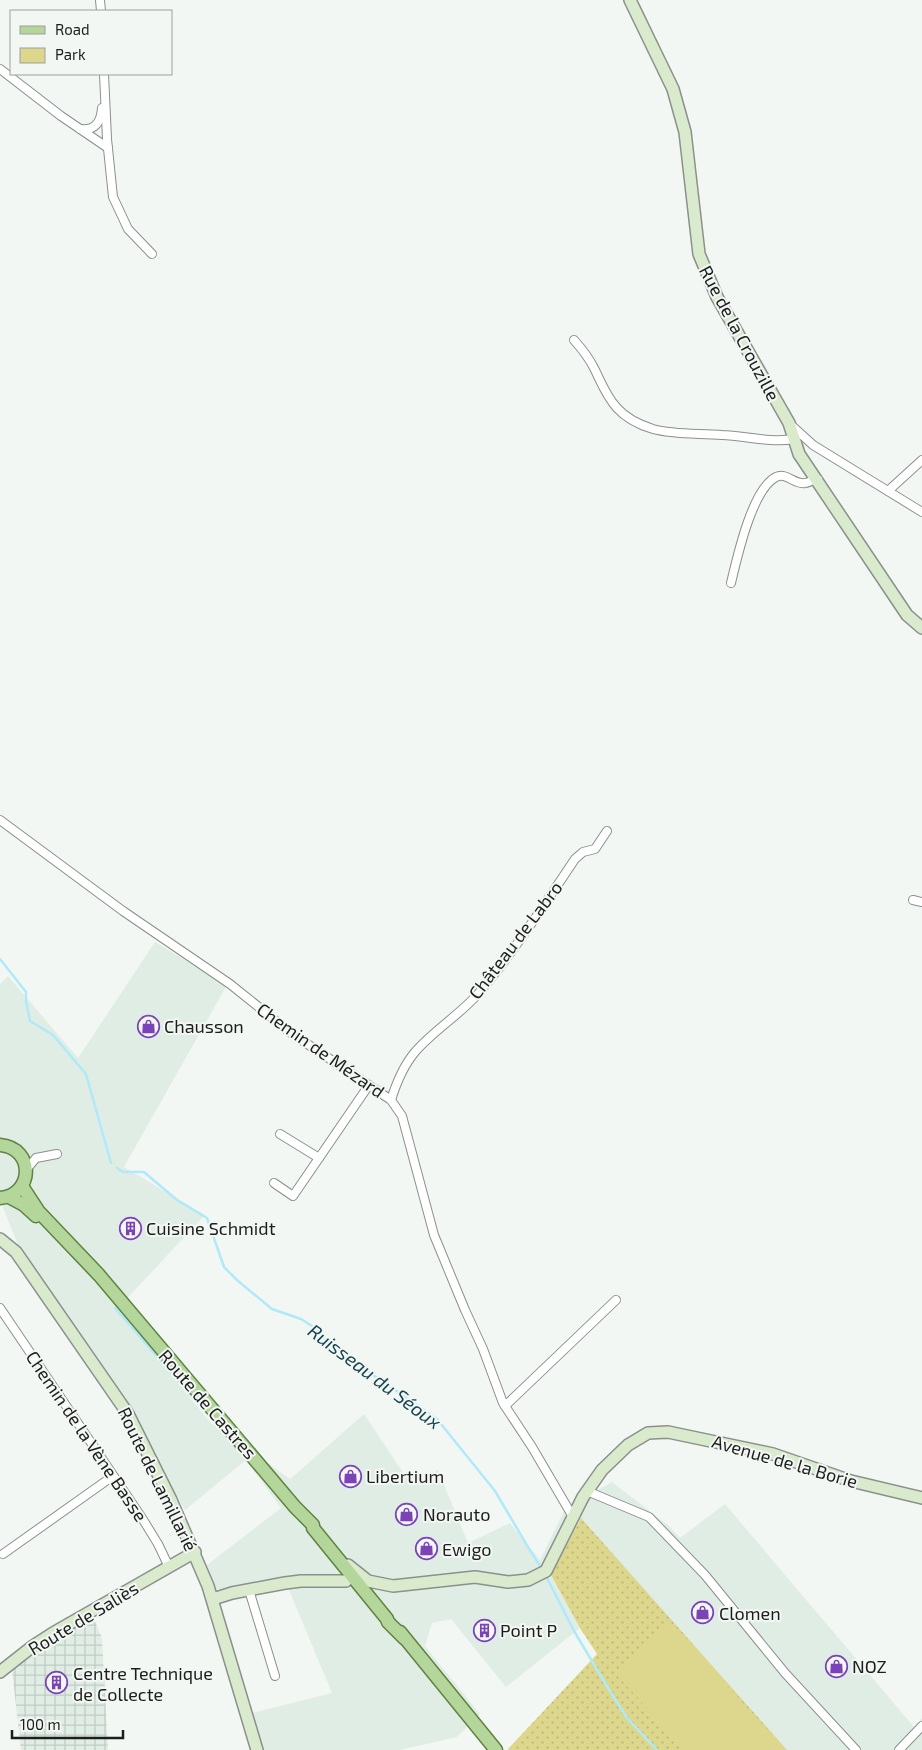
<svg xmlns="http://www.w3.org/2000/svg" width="922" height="1750" viewBox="0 0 922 1750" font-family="'Exo 2',sans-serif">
<defs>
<pattern id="industrial-grid" width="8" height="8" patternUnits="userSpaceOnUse" patternTransform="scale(1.25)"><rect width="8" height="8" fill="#e0ede5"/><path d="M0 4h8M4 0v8" fill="none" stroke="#c0cbc4"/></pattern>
<pattern id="green-dots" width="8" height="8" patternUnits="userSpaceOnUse" patternTransform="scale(1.25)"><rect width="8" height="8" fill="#dcd78c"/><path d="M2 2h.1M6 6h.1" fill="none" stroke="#bcb878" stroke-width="1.8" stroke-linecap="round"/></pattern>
</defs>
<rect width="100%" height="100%" fill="#f2f7f4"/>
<!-- built -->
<polygon fill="#e0ede5" points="155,942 227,985 124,1167 205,1215 117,1309 211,1423 290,1479 364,1414 412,1486 438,1470 468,1543 510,1523 540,1560 565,1509 612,1482 669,1526 680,1538 725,1504 914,1727 922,1718 922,1750 786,1750 551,1575 580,1628 506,1687 451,1619 432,1623 425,1646 480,1714 457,1737 400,1750 262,1750 252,1713 332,1693 289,1590 216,1589 207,1565 281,1508 246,1460 185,1510 127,1407 20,1250 0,1200 0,984 8,976 78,1058"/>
<!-- industrial -->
<polygon fill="url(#industrial-grid)" points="93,1617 102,1638 108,1750 21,1750 12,1670 27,1657"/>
<!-- green -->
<polygon fill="url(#green-dots)" points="581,1518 787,1750 509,1750 508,1749 597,1654 580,1628 551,1575"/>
<!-- pitch -->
<polygon fill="#dcd78c" points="669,1623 786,1750 685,1750 615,1673"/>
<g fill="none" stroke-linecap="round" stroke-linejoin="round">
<!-- stream -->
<g stroke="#b0e9f9" stroke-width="2.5">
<polyline points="0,959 26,992 26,1001 30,1021 53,1035 86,1074 111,1163"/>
<polyline points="117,1168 123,1172 144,1172 177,1200 207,1218 224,1267 238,1281 272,1309 301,1319 312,1326 327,1341 366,1370 437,1419 495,1491 528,1547 540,1566"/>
<polyline points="115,1308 200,1406"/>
<polyline points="547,1578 574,1631 608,1688 627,1718 657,1750"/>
</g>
<defs>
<g id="street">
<polyline points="100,0 101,11"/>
<polyline points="0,69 61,116 108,148"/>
<polyline points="104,74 107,139 113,197 128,229 152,254"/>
<path d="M80,129c15,2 21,-7 22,-21"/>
<path d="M574,340c8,9 15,18 20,28 7,14 12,28 23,40 9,10 23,17 36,21 22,6 46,4 69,6 24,1 48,8 72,4"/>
<polyline points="791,425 813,445 922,512"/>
<polyline points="888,491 922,460"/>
<path d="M731,583c6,-25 21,-94 45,-106 11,-5 18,8 29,6 3,0 8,-3 11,-5l2,1"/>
<polyline points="0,820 123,911 230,984 291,1033 391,1100 402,1116 434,1235 465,1310 483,1349 503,1403 532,1447 573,1517"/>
<polyline points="913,900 922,902"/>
<path d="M391,1100c5,-16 13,-35 24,-48 18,-21 43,-36 62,-57 36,-42 67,-90 98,-136l8,-7 12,-3 12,-18"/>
<polyline points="280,1134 319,1158"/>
<polyline points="26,1170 36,1158 57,1154"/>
<polyline points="274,1183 293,1196 369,1085"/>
<polyline points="0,1308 142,1518 158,1544 169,1567"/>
<polyline points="505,1406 616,1300"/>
<polyline points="587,1491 649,1517 705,1575 785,1673 856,1750"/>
<polyline points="3,1554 113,1476"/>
<polyline points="249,1590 275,1676"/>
<polyline points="899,1750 922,1726"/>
</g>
<g id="secondary">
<polyline points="630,0 673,89 685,132 699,254 717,297 789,423 799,454 907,615 922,628"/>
<polyline points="0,1239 16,1252 128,1414 171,1500 208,1586 257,1750"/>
<polyline points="348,1565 368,1581 393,1586 475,1577 508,1582 528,1580 546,1571 583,1497 602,1470 628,1445 648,1433 668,1432 773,1454 851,1481 922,1498"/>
<polyline points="213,1599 232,1593 285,1583 301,1581 346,1581"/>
<polyline points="0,1672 33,1646 53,1633 195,1552"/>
</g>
<g id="primary">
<path d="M0,1145c35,3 34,50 0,53"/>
<polyline points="22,1186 39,1212 99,1275 295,1507 313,1525 313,1528 387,1619 388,1622 404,1638"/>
<polyline points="9,1197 24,1205 36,1216"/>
<polyline points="400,1632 496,1750"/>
</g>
</defs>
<!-- street casing -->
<use href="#street" stroke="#8b908d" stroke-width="10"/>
<!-- secondary casing -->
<use href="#secondary" stroke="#8b908d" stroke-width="14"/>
<!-- primary casing -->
<use href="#primary" stroke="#5e8342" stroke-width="15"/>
<!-- street -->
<use href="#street" stroke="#fff" stroke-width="8"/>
<!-- secondary -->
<use href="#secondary" stroke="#daeacd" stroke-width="11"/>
<!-- primary -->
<use href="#primary" stroke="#b4d69a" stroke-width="12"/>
</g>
<!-- icons -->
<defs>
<symbol id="shop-ring" viewBox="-11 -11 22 22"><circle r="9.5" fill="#f2f7f4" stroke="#7c42b8" stroke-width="1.5"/><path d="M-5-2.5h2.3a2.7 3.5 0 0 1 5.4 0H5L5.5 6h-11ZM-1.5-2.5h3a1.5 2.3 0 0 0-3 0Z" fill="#7c42b8"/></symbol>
<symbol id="building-ring" viewBox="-11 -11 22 22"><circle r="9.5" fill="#f2f7f4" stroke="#7c42b8" stroke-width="1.5"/><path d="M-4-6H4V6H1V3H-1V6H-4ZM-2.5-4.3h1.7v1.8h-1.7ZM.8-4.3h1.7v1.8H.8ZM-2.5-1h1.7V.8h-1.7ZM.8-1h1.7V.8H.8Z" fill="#7c42b8"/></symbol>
</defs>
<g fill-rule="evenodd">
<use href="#shop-ring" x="136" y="1014" width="25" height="25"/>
<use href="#building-ring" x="118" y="1216" width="25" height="25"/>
<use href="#shop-ring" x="338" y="1464" width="25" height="25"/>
<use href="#shop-ring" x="394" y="1502" width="25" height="25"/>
<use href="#shop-ring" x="414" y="1536" width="25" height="25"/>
<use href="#shop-ring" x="690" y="1600" width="25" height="25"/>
<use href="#building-ring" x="472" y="1618" width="25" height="25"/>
<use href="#shop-ring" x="824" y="1654" width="25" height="25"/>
<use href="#building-ring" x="44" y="1670" width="25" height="25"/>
</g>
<g text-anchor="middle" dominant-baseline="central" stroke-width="4" stroke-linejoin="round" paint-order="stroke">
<!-- street labels -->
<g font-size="18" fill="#1c1d1c" stroke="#f2f7f4">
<text transform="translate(740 333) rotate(62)">Rue de la Crouzille</text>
<text transform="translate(515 940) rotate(-53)">Château de Labro</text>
<text transform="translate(321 1050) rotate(35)">Chemin de Mézard</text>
<text transform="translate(208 1404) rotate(49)">Route de Castres</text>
<text transform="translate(87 1436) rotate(56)">Chemin de la Vène Basse</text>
<text transform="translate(785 1461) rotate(16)">Avenue de la Borie</text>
<text transform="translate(158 1479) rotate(64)">Route de Lamillarié</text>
<text transform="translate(83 1618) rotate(-31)">Route de Saliès</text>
</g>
<!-- poi labels -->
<g font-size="18" fill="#1c1d1c" stroke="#f2f7f4" text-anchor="start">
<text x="164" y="1026">Chausson</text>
<text x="146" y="1228">Cuisine Schmidt</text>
<text x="366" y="1476">Libertium</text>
<text x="423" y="1514">Norauto</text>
<text x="442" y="1549">Ewigo</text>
<text x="719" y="1613">Clomen</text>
<text x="500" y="1630">Point P</text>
<text x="852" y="1666">NOZ</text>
<text x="73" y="1673">Centre Technique<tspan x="73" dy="21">de Collecte</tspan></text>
</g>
<!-- water labels -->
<g font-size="19" font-style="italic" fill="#154450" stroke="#f2f7f4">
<text transform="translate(375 1376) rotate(37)">Ruisseau du Séoux</text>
</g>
</g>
<!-- legend -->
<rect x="10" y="10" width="162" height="65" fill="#f2f7f4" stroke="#9ca09e"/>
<rect x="20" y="26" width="25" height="8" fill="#b4d69a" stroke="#9ca09e"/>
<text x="55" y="35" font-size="15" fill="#1c1d1c">Road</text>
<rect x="20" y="48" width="25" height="15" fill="#dcd78c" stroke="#9ca09e"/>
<text x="55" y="60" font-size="15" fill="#1c1d1c">Park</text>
<!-- scale -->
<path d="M12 1730v8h111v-8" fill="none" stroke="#1c1d1c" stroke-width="2.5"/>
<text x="20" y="1730" font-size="15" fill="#1c1d1c" stroke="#f2f7f4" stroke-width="4" paint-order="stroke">100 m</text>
</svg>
